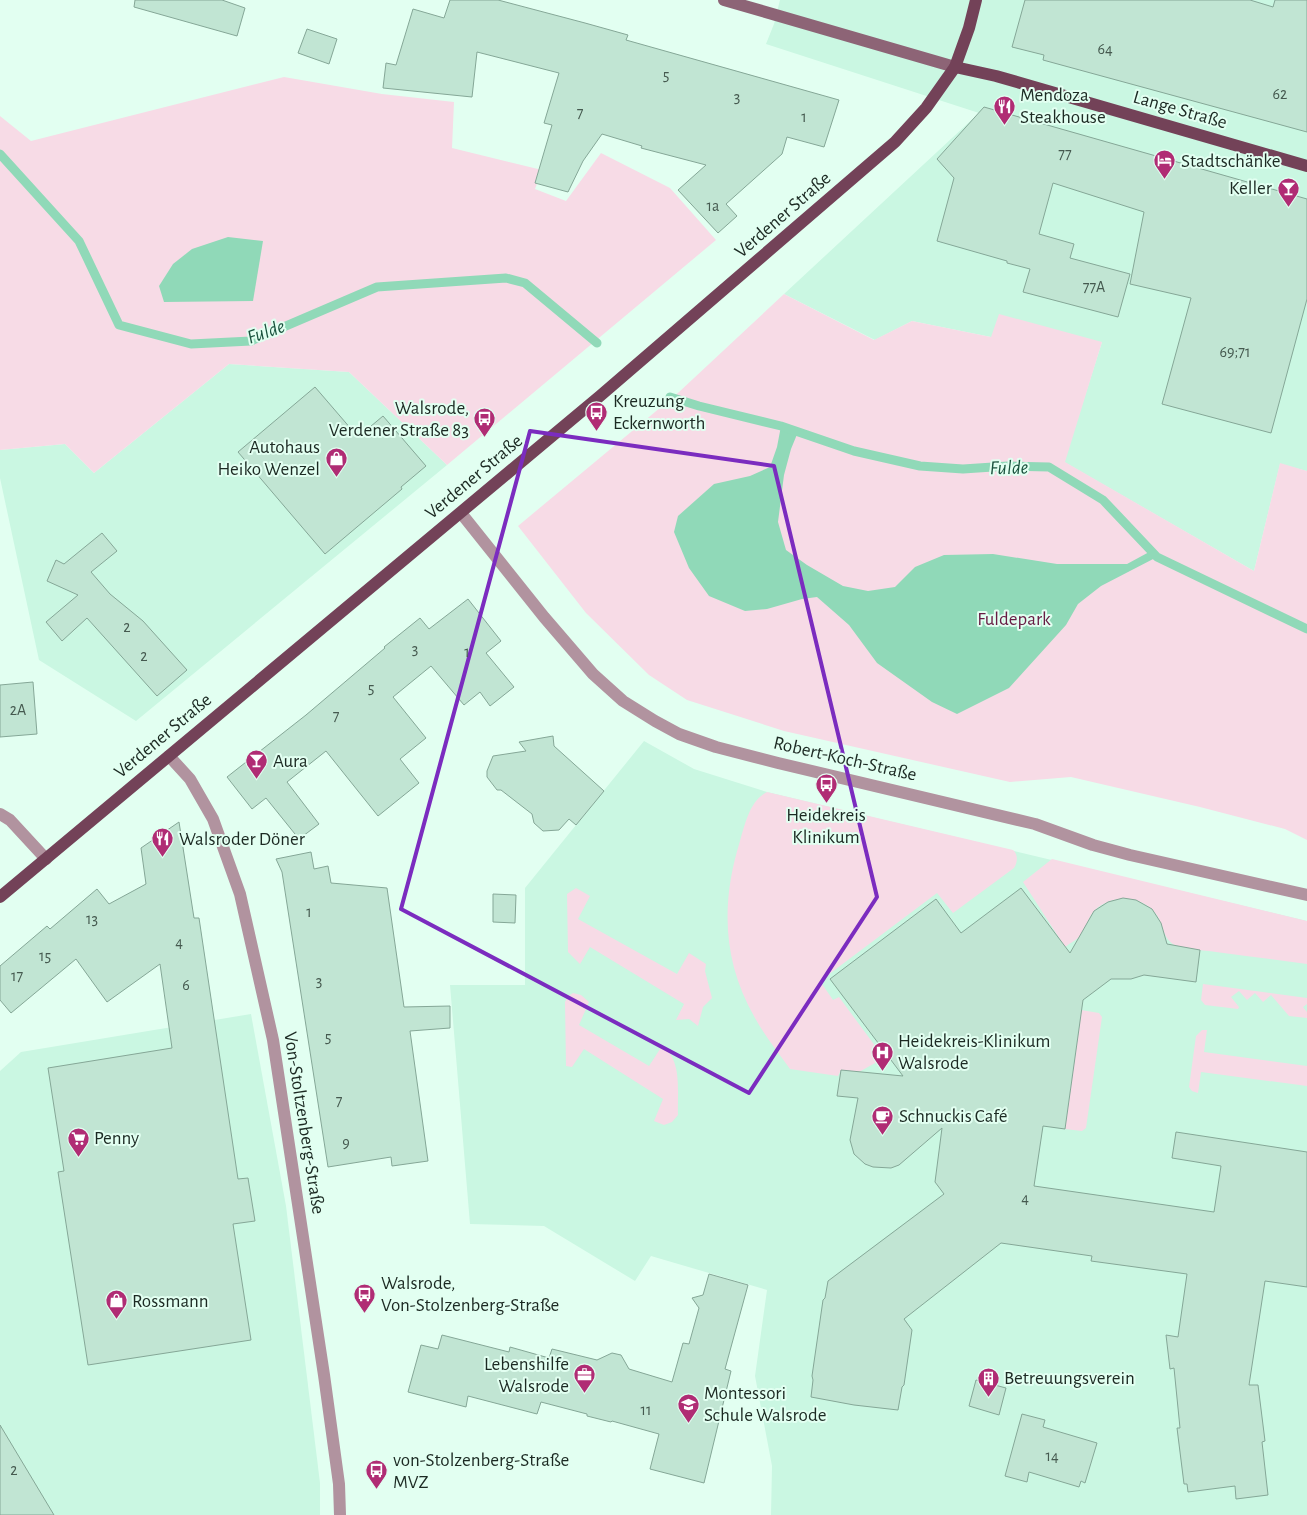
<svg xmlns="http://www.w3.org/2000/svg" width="1307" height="1515" viewBox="0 0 1307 1515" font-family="'Alegreya Sans',sans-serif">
<rect width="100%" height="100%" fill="#e2fff1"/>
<!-- built -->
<g fill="#caf7e2">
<polygon points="780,0 1307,0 1307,471 1280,464 1254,571 1064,462 1102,342 991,337 912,321 875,340 784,294 979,113 766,44 774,24"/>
<polygon points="229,364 349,372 447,465 136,721 39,660 0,478 0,450 65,444 94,473"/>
<polygon points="644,741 694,769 767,792 1307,921 1307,1515 771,1515 772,1466 755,1376 767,1290 651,1256 635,1281 544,1226 470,1224 450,985 525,985 525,888"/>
<polygon points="251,1014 286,1206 320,1483 320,1515 0,1515 0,1071 21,1052"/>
</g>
<!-- green -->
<g fill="#f7dbe6">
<polygon points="284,77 382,94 454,102 452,148 542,170 535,189 566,201 601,153 670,188 716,240 447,465 349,372 229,364 94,473 65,444 0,450 0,116 31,141"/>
<polygon points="784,294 874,340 912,321 991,337 999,314 1102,342 1065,462 1254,571 1280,463 1307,471 1307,840 1285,829 1200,807 1071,777 1010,782 784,731 687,700 649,675 586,613 518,526 679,392"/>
<path d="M767,792l246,58c5,4 5,12 1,18l-61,45 -16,-20 -117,88 13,19 6,-3 45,61 -25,14 -18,-2 -3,6 -48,-7c-12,-17 -25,-33 -35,-51 -33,-57 -34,-116 -15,-177 5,-17 10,-41 27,-49z"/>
<path d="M1052,859l255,62v43c-30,-4 -60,-8 -91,-12 -13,-2 -29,-2 -41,-7 -12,-5 -12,-22 -19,-31 -14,-19 -44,-20 -61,-4 -7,7 -8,15 -12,23 -3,5 -13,10 -18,14l-42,-65z"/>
<polygon points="576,888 590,896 578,919 677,974 689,953 706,964 705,971 712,998 703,1007 698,1026 689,1019 676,1020 684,1004 590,947 580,964 568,952 567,894"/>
<polygon points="1203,984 1307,998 1307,1004 1303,1007 1307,1012 1307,1018 1289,1016 1271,995 1263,1002 1255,993 1247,1000 1239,991 1231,997 1239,1007 1238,1009 1205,1005 1201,1000"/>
<path d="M573,993l8,2 8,7 -10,23 70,41 13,-20c21,14 15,47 16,69l-6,7 -8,3 -10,-4 9,-22 -79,-50 -12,18 -6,-1 -1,-64 3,-6z"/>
<polygon points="1081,1010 1099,1013 1102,1017 1086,1128 1082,1131 1065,1129"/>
<polygon points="1202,1030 1207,1030 1204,1052 1307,1066 1307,1086 1201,1072 1198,1093 1192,1091 1189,1087 1196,1036"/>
</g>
<!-- water -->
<g fill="#90d9b8">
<polygon points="228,237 263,241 253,301 164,302 159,286 173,264 192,249"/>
<polygon points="781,426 798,432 791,449 784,475 778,522 786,550 807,565 843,586 868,591 895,587 915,567 944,555 993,554 1057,564 1127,564 1151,551 1157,557 1101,586 1078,604 1066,625 1009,688 957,714 932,702 877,663 849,625 817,597 802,599 767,609 745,611 709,596 689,568 674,532 678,516 714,484 750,476 770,467 777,447"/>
</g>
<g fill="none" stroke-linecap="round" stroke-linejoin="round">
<!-- stream -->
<g stroke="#90d9b8" stroke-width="9">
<polyline points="0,154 79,241 119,325 191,344 251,341 377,287 506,278 525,283 597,343"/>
<polyline points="670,397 699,406 781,426 854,451 920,466 963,469 1008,466 1049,467 1103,500 1157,557 1307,629"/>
</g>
</g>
<!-- building -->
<g fill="#c1e5d3" stroke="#85a797">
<polygon points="135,0 222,0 245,8 237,36 134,7"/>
<polygon points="450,0 498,0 585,23 628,35 626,40 839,100 824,147 787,137 782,154 726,204 737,216 718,233 678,190 706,165 641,148 642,146 602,134 583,161 568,192 535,183 552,125 544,123 559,73 477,52 472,97 383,88 386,63 396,65 413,9 444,18"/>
<polygon points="1025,0 1250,0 1273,7 1275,0 1307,0 1307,132 1043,60 1044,55 1012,47"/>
<polygon points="307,29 337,39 329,64 298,53"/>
<polygon points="984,107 1307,199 1307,299 1271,433 1162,404 1191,298 1130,284 1144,212 1053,183 1039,234 1074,244 1070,258 1130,274 1118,317 1023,292 1030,269 1007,263 1007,261 937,241 954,178 937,159"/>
<polygon points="315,387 358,437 383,416 426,466 401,487 402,489 325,554 238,452"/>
<polygon points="102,533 117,551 91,572 110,594 143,621 187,670 157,696 87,618 62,641 46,622 78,595 47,581 56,560 64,564"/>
<polygon points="468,599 501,641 486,653 514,687 490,706 480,692 464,705 431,666 393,697 426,738 400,759 419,783 378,816 326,751 287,782 319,824 299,839 266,798 252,809 227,777 306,715 385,648 384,647 420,618 429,629"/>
<polygon points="33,682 37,734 0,737 0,685"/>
<polygon points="553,736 554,746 604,791 576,825 569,819 559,830 543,831 534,823 532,814 501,790 497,790 487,777 487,771 493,756 526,751 519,742"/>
<polygon points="179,822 194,918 199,918 238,1179 248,1178 255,1221 233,1224 251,1340 88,1365 58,1172 64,1171 48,1068 172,1048 160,964 107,1002 76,959 11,1013 0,1000 0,966 47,926 50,929 97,889 109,904 146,884 141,848"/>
<polygon points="311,852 314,869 328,866 331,883 387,888 404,1007 450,1006 450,1028 410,1031 428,1161 392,1166 391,1157 328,1167 282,872 276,859"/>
<polygon points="1021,888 1070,953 1094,911 1108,902 1123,898 1136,900 1152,909 1161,923 1167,944 1200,950 1196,982 1144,975 1131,979 1111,979 1083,1000 1065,1129 1043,1126 1034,1186 1214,1212 1221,1166 1172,1158 1176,1132 1307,1152 1307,1287 1265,1281 1249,1385 1258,1385 1265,1441 1262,1442 1268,1495 1236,1499 1235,1486 1188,1492 1187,1484 1184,1484 1177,1428 1180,1428 1174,1368 1170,1369 1166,1335 1178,1337 1187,1274 1091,1261 1092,1256 1001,1243 904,1319 912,1330 904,1385 902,1387 898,1410 854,1405 811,1397 813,1380 812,1376 823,1300 825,1298 828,1281 944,1194 935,1182 942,1128 899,1165 891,1168 873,1167 865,1164 854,1154 850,1140 858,1098 837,1096 841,1070 903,1076 830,979 936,899 961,933"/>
<polygon points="493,894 516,895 515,923 493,922"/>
<polygon points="709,1274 748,1285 725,1369 731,1371 704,1483 650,1469 659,1434 612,1421 611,1422 587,1416 587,1414 541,1402 537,1414 468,1396 466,1407 408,1392 421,1345 438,1349 442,1335 509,1352 510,1347 549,1358 552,1349 597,1360 612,1353 621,1355 629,1369 672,1382 683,1343 689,1344 699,1308 692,1298 703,1295"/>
<polygon points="976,1380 1006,1388 999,1415 969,1406"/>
<polygon points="1022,1414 1045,1420 1043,1427 1097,1443 1085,1483 1081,1481 1079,1487 1029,1472 1027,1482 1005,1476"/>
<polygon points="0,1425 54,1515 0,1515"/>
</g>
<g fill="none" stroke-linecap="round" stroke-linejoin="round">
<!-- street -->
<g stroke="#b1939f" stroke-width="12">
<polyline points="461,513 544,617 593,674 623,701 655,721 679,734 716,747 778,763 1035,824 1093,845 1130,855 1307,895"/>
<polyline points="169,756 190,779 213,819 240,894 273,1040 324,1375 339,1484 340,1515"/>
<polyline points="0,814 10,820 46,859"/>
</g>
<!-- secondary -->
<polyline stroke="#8d6476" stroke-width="12" points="724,0 955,67"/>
<!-- primary -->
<g stroke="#734258" stroke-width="12">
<polyline points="955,67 996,76 1307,166"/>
<polyline points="0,897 600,396 895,142 926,108 955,67 969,28 976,0"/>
</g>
</g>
<!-- marked area -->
<path fill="none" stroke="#7b2cbf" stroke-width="4" stroke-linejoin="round" d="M530,431l244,35 103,431 -128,196 -348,-184z"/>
<!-- icons -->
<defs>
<symbol id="restaurant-pin" viewBox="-11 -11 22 30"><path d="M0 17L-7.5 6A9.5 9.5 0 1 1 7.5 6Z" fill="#b02c74" stroke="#e2fff1"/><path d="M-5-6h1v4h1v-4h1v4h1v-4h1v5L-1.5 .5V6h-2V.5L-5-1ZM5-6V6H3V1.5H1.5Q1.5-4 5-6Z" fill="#fff"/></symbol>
<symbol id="hotel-pin" viewBox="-11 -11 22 30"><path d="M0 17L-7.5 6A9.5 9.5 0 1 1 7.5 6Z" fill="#b02c74" stroke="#e2fff1"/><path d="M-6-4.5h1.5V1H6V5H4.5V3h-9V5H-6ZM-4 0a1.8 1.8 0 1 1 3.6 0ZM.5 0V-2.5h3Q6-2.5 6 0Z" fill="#fff"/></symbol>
<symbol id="bar-pin" viewBox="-11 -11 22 30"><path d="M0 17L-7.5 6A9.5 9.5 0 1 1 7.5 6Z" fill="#b02c74" stroke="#e2fff1"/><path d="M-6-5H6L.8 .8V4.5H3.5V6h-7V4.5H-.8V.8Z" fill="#fff"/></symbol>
<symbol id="bus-pin" viewBox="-11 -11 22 30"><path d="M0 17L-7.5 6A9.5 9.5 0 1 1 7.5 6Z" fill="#b02c74" stroke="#e2fff1"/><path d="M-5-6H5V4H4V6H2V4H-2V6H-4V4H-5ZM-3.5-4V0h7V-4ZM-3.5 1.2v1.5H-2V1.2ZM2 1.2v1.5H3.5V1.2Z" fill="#fff"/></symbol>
<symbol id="shop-pin" viewBox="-11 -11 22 30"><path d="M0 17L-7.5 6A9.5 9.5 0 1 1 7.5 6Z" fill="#b02c74" stroke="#e2fff1"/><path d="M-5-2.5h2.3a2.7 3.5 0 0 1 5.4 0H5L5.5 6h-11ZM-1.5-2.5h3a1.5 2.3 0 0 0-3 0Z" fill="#fff"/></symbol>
<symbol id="hospital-pin" viewBox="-11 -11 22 30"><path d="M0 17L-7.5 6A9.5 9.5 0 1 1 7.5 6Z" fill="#b02c74" stroke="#e2fff1"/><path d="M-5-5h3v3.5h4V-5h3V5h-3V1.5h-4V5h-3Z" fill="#fff"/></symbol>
<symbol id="cafe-pin" viewBox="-11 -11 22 30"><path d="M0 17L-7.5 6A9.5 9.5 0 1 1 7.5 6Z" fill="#b02c74" stroke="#e2fff1"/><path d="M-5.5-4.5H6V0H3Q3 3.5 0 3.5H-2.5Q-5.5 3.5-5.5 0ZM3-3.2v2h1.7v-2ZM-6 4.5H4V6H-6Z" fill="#fff"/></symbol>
<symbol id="supermarket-pin" viewBox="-11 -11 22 30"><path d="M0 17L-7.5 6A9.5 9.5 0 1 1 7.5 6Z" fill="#b02c74" stroke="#e2fff1"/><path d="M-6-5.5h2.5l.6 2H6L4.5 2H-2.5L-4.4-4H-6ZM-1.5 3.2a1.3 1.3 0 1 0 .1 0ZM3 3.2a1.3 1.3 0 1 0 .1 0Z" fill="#fff"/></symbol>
<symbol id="office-pin" viewBox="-11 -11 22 30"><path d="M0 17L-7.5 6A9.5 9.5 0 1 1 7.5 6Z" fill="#b02c74" stroke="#e2fff1"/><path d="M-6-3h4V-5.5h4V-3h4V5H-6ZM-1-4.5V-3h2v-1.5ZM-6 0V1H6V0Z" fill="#fff"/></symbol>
<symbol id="building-pin" viewBox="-11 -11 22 30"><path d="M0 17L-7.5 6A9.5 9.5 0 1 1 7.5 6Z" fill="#b02c74" stroke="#e2fff1"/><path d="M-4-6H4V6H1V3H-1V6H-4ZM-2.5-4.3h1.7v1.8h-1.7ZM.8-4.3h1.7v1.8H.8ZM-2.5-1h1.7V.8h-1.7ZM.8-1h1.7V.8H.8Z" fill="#fff"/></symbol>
<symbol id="school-pin" viewBox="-11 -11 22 30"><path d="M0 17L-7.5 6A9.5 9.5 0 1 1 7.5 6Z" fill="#b02c74" stroke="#e2fff1"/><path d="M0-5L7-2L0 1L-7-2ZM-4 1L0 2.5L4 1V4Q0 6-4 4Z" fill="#fff"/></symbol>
</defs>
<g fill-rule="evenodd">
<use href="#restaurant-pin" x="992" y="94" width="25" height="34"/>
<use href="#hotel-pin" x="1152" y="148" width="25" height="34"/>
<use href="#bar-pin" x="1276" y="176" width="25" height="34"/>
<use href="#bus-pin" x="584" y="400" width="25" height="34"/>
<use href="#bus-pin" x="472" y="406" width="25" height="34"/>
<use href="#shop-pin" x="324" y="446" width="25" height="34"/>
<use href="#bar-pin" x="244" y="748" width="25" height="34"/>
<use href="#bus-pin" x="814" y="772" width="25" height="34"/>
<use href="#restaurant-pin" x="150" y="826" width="25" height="34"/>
<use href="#hospital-pin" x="870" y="1040" width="25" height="34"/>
<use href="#cafe-pin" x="870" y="1104" width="25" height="34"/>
<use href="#supermarket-pin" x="66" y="1126" width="25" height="34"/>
<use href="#bus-pin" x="352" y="1282" width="25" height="34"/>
<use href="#shop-pin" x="104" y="1288" width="25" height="34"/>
<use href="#office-pin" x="572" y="1362" width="25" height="34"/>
<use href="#building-pin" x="976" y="1366" width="25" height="34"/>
<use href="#school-pin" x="676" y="1392" width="25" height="34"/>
<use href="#bus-pin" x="364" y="1458" width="25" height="34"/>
</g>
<g text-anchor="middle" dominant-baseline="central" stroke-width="4" stroke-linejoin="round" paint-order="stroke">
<!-- number labels -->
<g font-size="16" fill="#45594f">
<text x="1105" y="49">64</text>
<text x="666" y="75">5</text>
<text x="1280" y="94">62</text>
<text x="737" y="97">3</text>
<text x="580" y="113">7</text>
<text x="804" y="117">1</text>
<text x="1065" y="154">77</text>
<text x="713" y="206">1a</text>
<text x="1094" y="287">77A</text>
<text x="1235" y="352">69;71</text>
<text x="127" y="627">2</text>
<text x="415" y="649">3</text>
<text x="467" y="652">1</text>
<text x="144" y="656">2</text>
<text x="371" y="688">5</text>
<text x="18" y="710">2A</text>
<text x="336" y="716">7</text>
<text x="309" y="912">1</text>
<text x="92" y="919">13</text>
<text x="179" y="942">4</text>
<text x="45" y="956">15</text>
<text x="17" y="976">17</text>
<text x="319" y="981">3</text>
<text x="186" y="985">6</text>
<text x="328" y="1037">5</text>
<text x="339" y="1101">7</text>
<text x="346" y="1143">9</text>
<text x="1025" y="1198">4</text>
<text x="646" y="1410">11</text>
<text x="1052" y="1456">14</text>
<text x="14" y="1470">2</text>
</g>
<!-- poi labels -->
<g font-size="19" fill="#1c2a23" stroke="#e2fff1" text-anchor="start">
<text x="1020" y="95">Mendoza<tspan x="1020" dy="22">Steakhouse</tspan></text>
<text x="1181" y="161">Stadtschänke</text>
<text x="1272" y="188" text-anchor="end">Keller</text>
<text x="613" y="401">Kreuzung<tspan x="613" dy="22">Eckernworth</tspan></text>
<text x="469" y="408" text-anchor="end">Walsrode,<tspan x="469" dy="22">Verdener Straße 83</tspan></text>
<text x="320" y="447" text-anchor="end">Autohaus<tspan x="320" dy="22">Heiko Wenzel</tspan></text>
<text x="273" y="761">Aura</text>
<text x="826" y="815" text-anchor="middle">Heidekreis<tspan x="826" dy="22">Klinikum</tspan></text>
<text x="179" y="839">Walsroder Döner</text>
<text x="898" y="1041">Heidekreis-Klinikum<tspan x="898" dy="22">Walsrode</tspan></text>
<text x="899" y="1116">Schnuckis Café</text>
<text x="94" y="1138">Penny</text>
<text x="381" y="1283">Walsrode,<tspan x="381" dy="22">Von-Stolzenberg-Straße</tspan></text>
<text x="132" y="1301">Rossmann</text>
<text x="569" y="1364" text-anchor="end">Lebenshilfe<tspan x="569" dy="22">Walsrode</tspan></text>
<text x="1004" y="1378">Betreuungsverein</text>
<text x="704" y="1393">Montessori<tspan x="704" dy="22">Schule Walsrode</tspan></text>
<text x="393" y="1460">von-Stolzenberg-Straße<tspan x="393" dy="22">MVZ</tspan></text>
</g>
<!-- street labels -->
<g font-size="19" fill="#1c2a23" stroke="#e2fff1">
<text transform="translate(1180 110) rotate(16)">Lange Straße</text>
<text transform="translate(783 215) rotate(-41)">Verdener Straße</text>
<text transform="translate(474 477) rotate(-40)">Verdener Straße</text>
<text transform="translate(163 736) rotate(-40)">Verdener Straße</text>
<text transform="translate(845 759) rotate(13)">Robert-Koch-Straße</text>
<text transform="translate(304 1123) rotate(81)">Von-Stoltzenberg-Straße</text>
</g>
<!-- park labels -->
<g font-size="19" fill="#671b43" stroke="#e2fff1">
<text x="1014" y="619">Fuldepark</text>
</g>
<!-- water labels -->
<g font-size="20" font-style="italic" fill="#19523d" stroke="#e2fff1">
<text transform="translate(266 332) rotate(-19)">Fulde</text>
<text transform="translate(1009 468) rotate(-1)">Fulde</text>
</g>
</g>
</svg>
